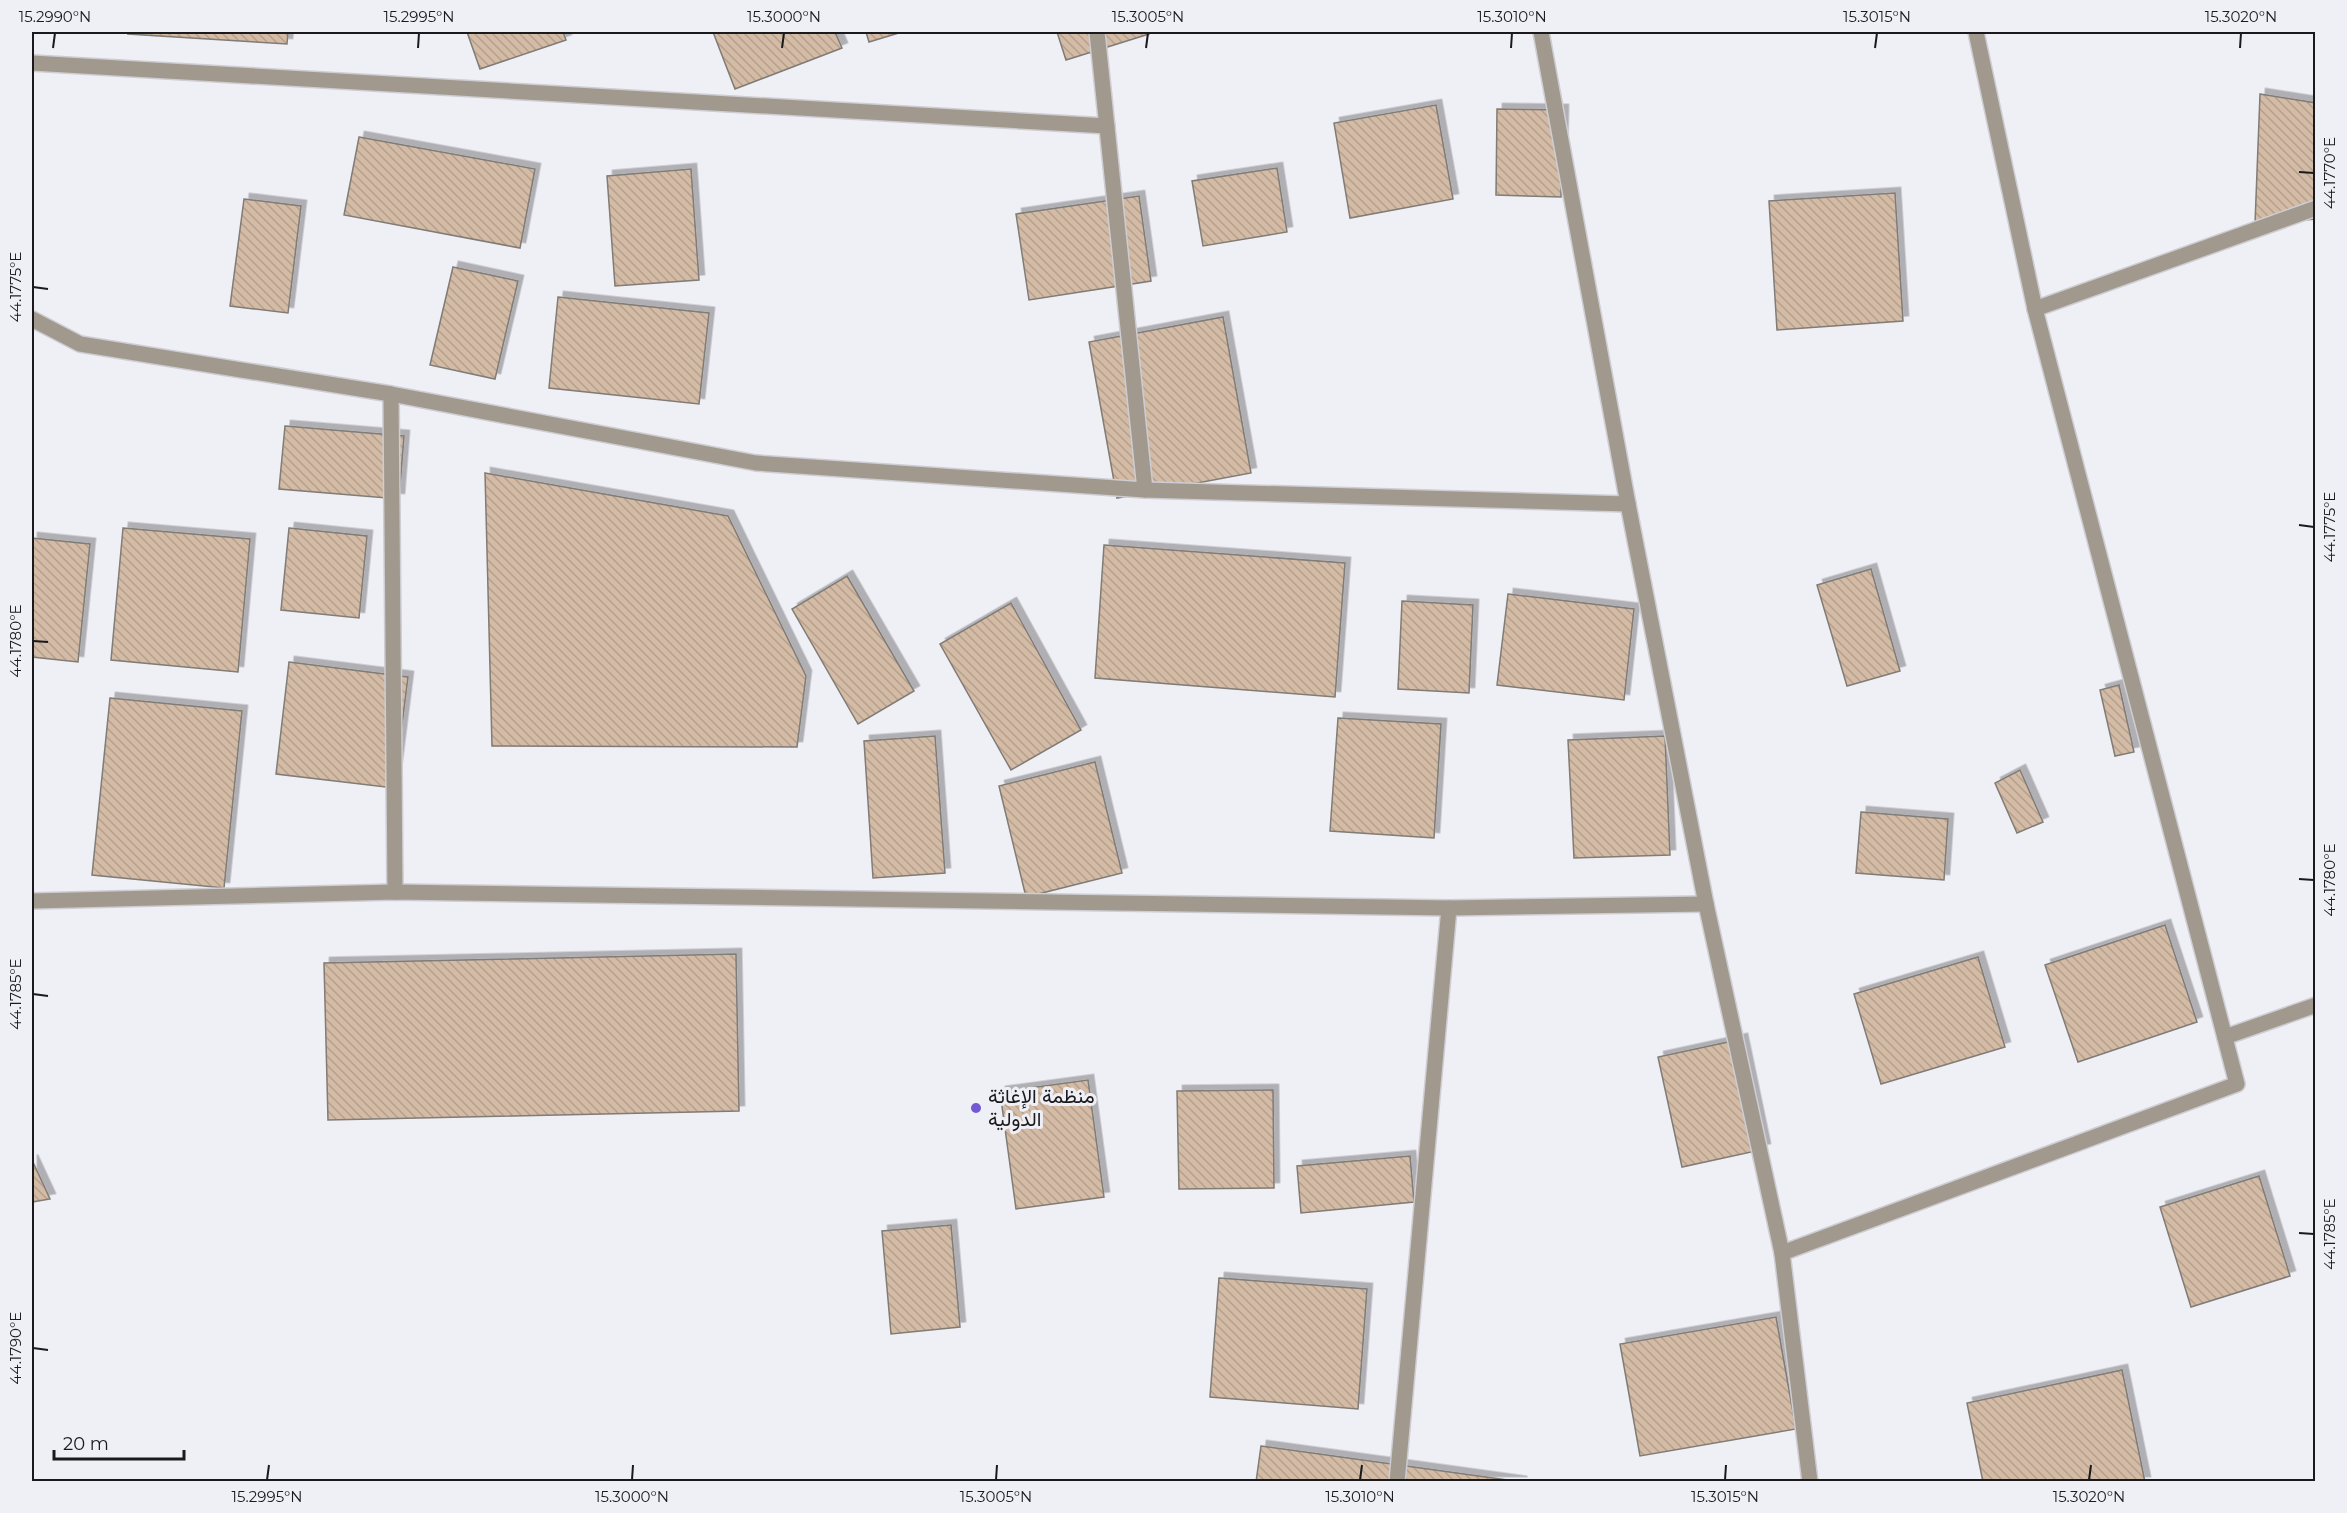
<svg xmlns="http://www.w3.org/2000/svg" width="2347" height="1513" viewBox="0 0 2347 1513" font-family="Montserrat,Vazirmatn,sans-serif">
<defs>
<pattern id="building-back-hatch" width="6" height="6" patternUnits="userSpaceOnUse" patternTransform="scale(1.5)"><rect width="6" height="6" fill="#d3bba5"/><path d="M-1 5l2 2M0 0l6 6M5-1l2 2" fill="none" stroke="#b5a08e"/></pattern>
<filter id="shadow"><feDropShadow dx="5.5" dy="-5.5" stdDeviation="0" flood-color="#0004"/></filter>
</defs>
<rect width="100%" height="100%" fill="#efeff6"/>
<!-- building -->
<g fill="url(#building-back-hatch)" stroke="#807b76" stroke-width="1.5" filter="url(#shadow)">
<polygon points="129,32 288,32 287,44 128,34"/>
<polygon points="467,32 563,32 566,40 480,69"/>
<polygon points="713,32 835,32 842,48 735,89"/>
<polygon points="866,32 902,32 869,42"/>
<polygon points="1057,32 1148,32 1149,34 1066,60"/>
<polygon points="2260,94 2316,103 2316,219 2255,224"/>
<polygon points="1436,105 1453,199 1350,218 1334,123"/>
<polygon points="1497,109 1563,110 1561,197 1496,195"/>
<polygon points="359,137 535,169 520,248 344,215"/>
<polygon points="1277,168 1287,232 1203,246 1192,181"/>
<polygon points="691,169 699,280 615,286 607,176"/>
<polygon points="1895,193 1903,321 1777,330 1769,201"/>
<polygon points="1139,196 1151,281 1029,300 1016,214"/>
<polygon points="244,199 301,206 288,313 230,306"/>
<polygon points="453,267 518,281 495,379 430,365"/>
<polygon points="558,297 709,313 699,404 549,388"/>
<polygon points="1223,317 1251,473 1117,498 1089,342"/>
<polygon points="285,426 404,436 399,499 279,489"/>
<polygon points="485,473 728,516 806,676 797,747 492,746"/>
<polygon points="123,528 250,539 238,672 111,660"/>
<polygon points="289,528 367,536 359,618 281,610"/>
<polygon points="32,538 90,544 78,662 32,657"/>
<polygon points="1104,545 1345,563 1335,697 1095,678"/>
<polygon points="1871,569 1900,671 1847,686 1817,585"/>
<polygon points="847,576 914,691 858,724 792,609"/>
<polygon points="1508,594 1634,609 1624,700 1497,685"/>
<polygon points="1402,601 1473,605 1469,693 1398,689"/>
<polygon points="1011,603 1081,730 1011,770 940,644"/>
<polygon points="289,662 408,677 394,788 276,774"/>
<polygon points="2119,685 2134,752 2115,756 2100,690"/>
<polygon points="110,698 242,711 224,888 92,875"/>
<polygon points="1338,718 1441,724 1434,838 1330,831"/>
<polygon points="935,736 945,873 873,878 864,741"/>
<polygon points="1665,736 1670,855 1574,858 1568,740"/>
<polygon points="1095,762 1122,873 1026,897 999,786"/>
<polygon points="2020,770 2043,822 2017,833 1995,783"/>
<polygon points="1861,812 1948,819 1944,880 1856,873"/>
<polygon points="2165,925 2197,1022 2078,1062 2045,965"/>
<polygon points="736,954 739,1111 328,1120 324,963"/>
<polygon points="1978,957 2005,1047 1881,1084 1854,994"/>
<polygon points="1742,1039 1765,1149 1682,1167 1658,1057"/>
<polygon points="1088,1080 1104,1197 1016,1209 1000,1092"/>
<polygon points="1273,1090 1274,1188 1179,1189 1177,1091"/>
<polygon points="1410,1156 1414,1202 1301,1213 1297,1166"/>
<polygon points="32,1160 50,1199 32,1202"/>
<polygon points="2259,1176 2290,1276 2191,1307 2160,1207"/>
<polygon points="951,1225 960,1327 891,1334 882,1231"/>
<polygon points="1219,1278 1367,1289 1358,1409 1210,1397"/>
<polygon points="1776,1317 1796,1429 1640,1456 1620,1344"/>
<polygon points="2122,1370 2145,1482 1983,1482 1967,1403"/>
<polygon points="1261,1446 1522,1482 1256,1482"/>
</g>
<g fill="none" stroke-linecap="round" stroke-linejoin="round">
<defs>
<g id="street">
<polyline points="1097,32 1145,490"/>
<polyline points="1541,32 1628,504 1706,904 1782,1253 1810,1482"/>
<polyline points="32,63 1107,126"/>
<polyline points="2035,309 2316,208"/>
<polyline points="32,319 80,344 391,394 756,463 1145,490 1628,504"/>
<polyline points="391,394 395,892"/>
<polyline points="32,901 395,892 1449,908 1706,904"/>
<polyline points="2225,1037 2316,1005"/>
<polyline points="1782,1253 2237,1084 2035,309 1976,32"/>
<polyline points="1397,1482 1449,908"/>
</g>
</defs>
<!-- street casing -->
<use href="#street" stroke="#cdcdd3" stroke-width="18"/>
<!-- street -->
<use href="#street" stroke="#a2998e" stroke-width="15"/>
</g>
<!-- ticks -->
<path fill="none" stroke="#1a1a1d" stroke-width="2" d="M53,48l2,-15M418,48l1,-15M782,48l2,-15M1146,48l2,-15M1511,48l1,-15M1875,48l2,-15M2240,48l1,-15M2299,172l15,1M33,287l15,2M2299,525l15,2M33,641l15,1M2299,879l15,1M33,994l15,2M2299,1233l15,1M33,1348l15,2M267,1480l2,-15M632,1480l1,-15M996,1480l1,-15M1360,1480l2,-15M1725,1480l1,-15M2089,1480l2,-15"/>
<!-- markers -->
<circle fill="#7259d3" stroke="#efeff6" stroke-width="2" cx="976" cy="1108" r="6"/>
<g text-anchor="middle" dominant-baseline="central" stroke-width="6" stroke-linejoin="round" paint-order="stroke">
<!-- poi labels -->
<g font-size="20" fill="#1a1a1d" stroke="#efeff6" text-anchor="start">
<text x="988" y="1096">منظمة الإغاثة<tspan x="988" dy="23">الدولية</tspan></text>
</g>
</g>
<!-- border -->
<rect width="2347" height="1513" fill="none" stroke="#efeff6" stroke-width="66"/>
<!-- scale -->
<path d="M54 1450v9h130v-9" fill="none" stroke="#1a1a1d" stroke-width="3"/>
<text x="63" y="1450" font-size="18" fill="#1a1a1d" stroke="#efeff6" stroke-width="4.5" paint-order="stroke">20 m</text>
<rect x="33" y="33" width="2281" height="1447" fill="none" stroke="#1a1a1d" stroke-width="2"/>
<g font-size="15" text-anchor="middle" fill="#1a1a1d">
<text x="55" y="22">15.2990°N</text>
<text x="419" y="22">15.2995°N</text>
<text x="784" y="22">15.3000°N</text>
<text x="1148" y="22">15.3005°N</text>
<text x="1512" y="22">15.3010°N</text>
<text x="1877" y="22">15.3015°N</text>
<text x="2241" y="22">15.3020°N</text>
<text transform="translate(2330 173) rotate(-90)" y="5">44.1770°E</text>
<text transform="translate(16 287) rotate(-90)" y="5">44.1775°E</text>
<text transform="translate(2330 527) rotate(-90)" y="5">44.1775°E</text>
<text transform="translate(16 641) rotate(-90)" y="5">44.1780°E</text>
<text transform="translate(2330 880) rotate(-90)" y="5">44.1780°E</text>
<text transform="translate(16 994) rotate(-90)" y="5">44.1785°E</text>
<text transform="translate(2330 1234) rotate(-90)" y="5">44.1785°E</text>
<text transform="translate(16 1348) rotate(-90)" y="5">44.1790°E</text>
<text x="267" y="1502">15.2995°N</text>
<text x="632" y="1502">15.3000°N</text>
<text x="996" y="1502">15.3005°N</text>
<text x="1360" y="1502">15.3010°N</text>
<text x="1725" y="1502">15.3015°N</text>
<text x="2089" y="1502">15.3020°N</text>
</g>
</svg>
